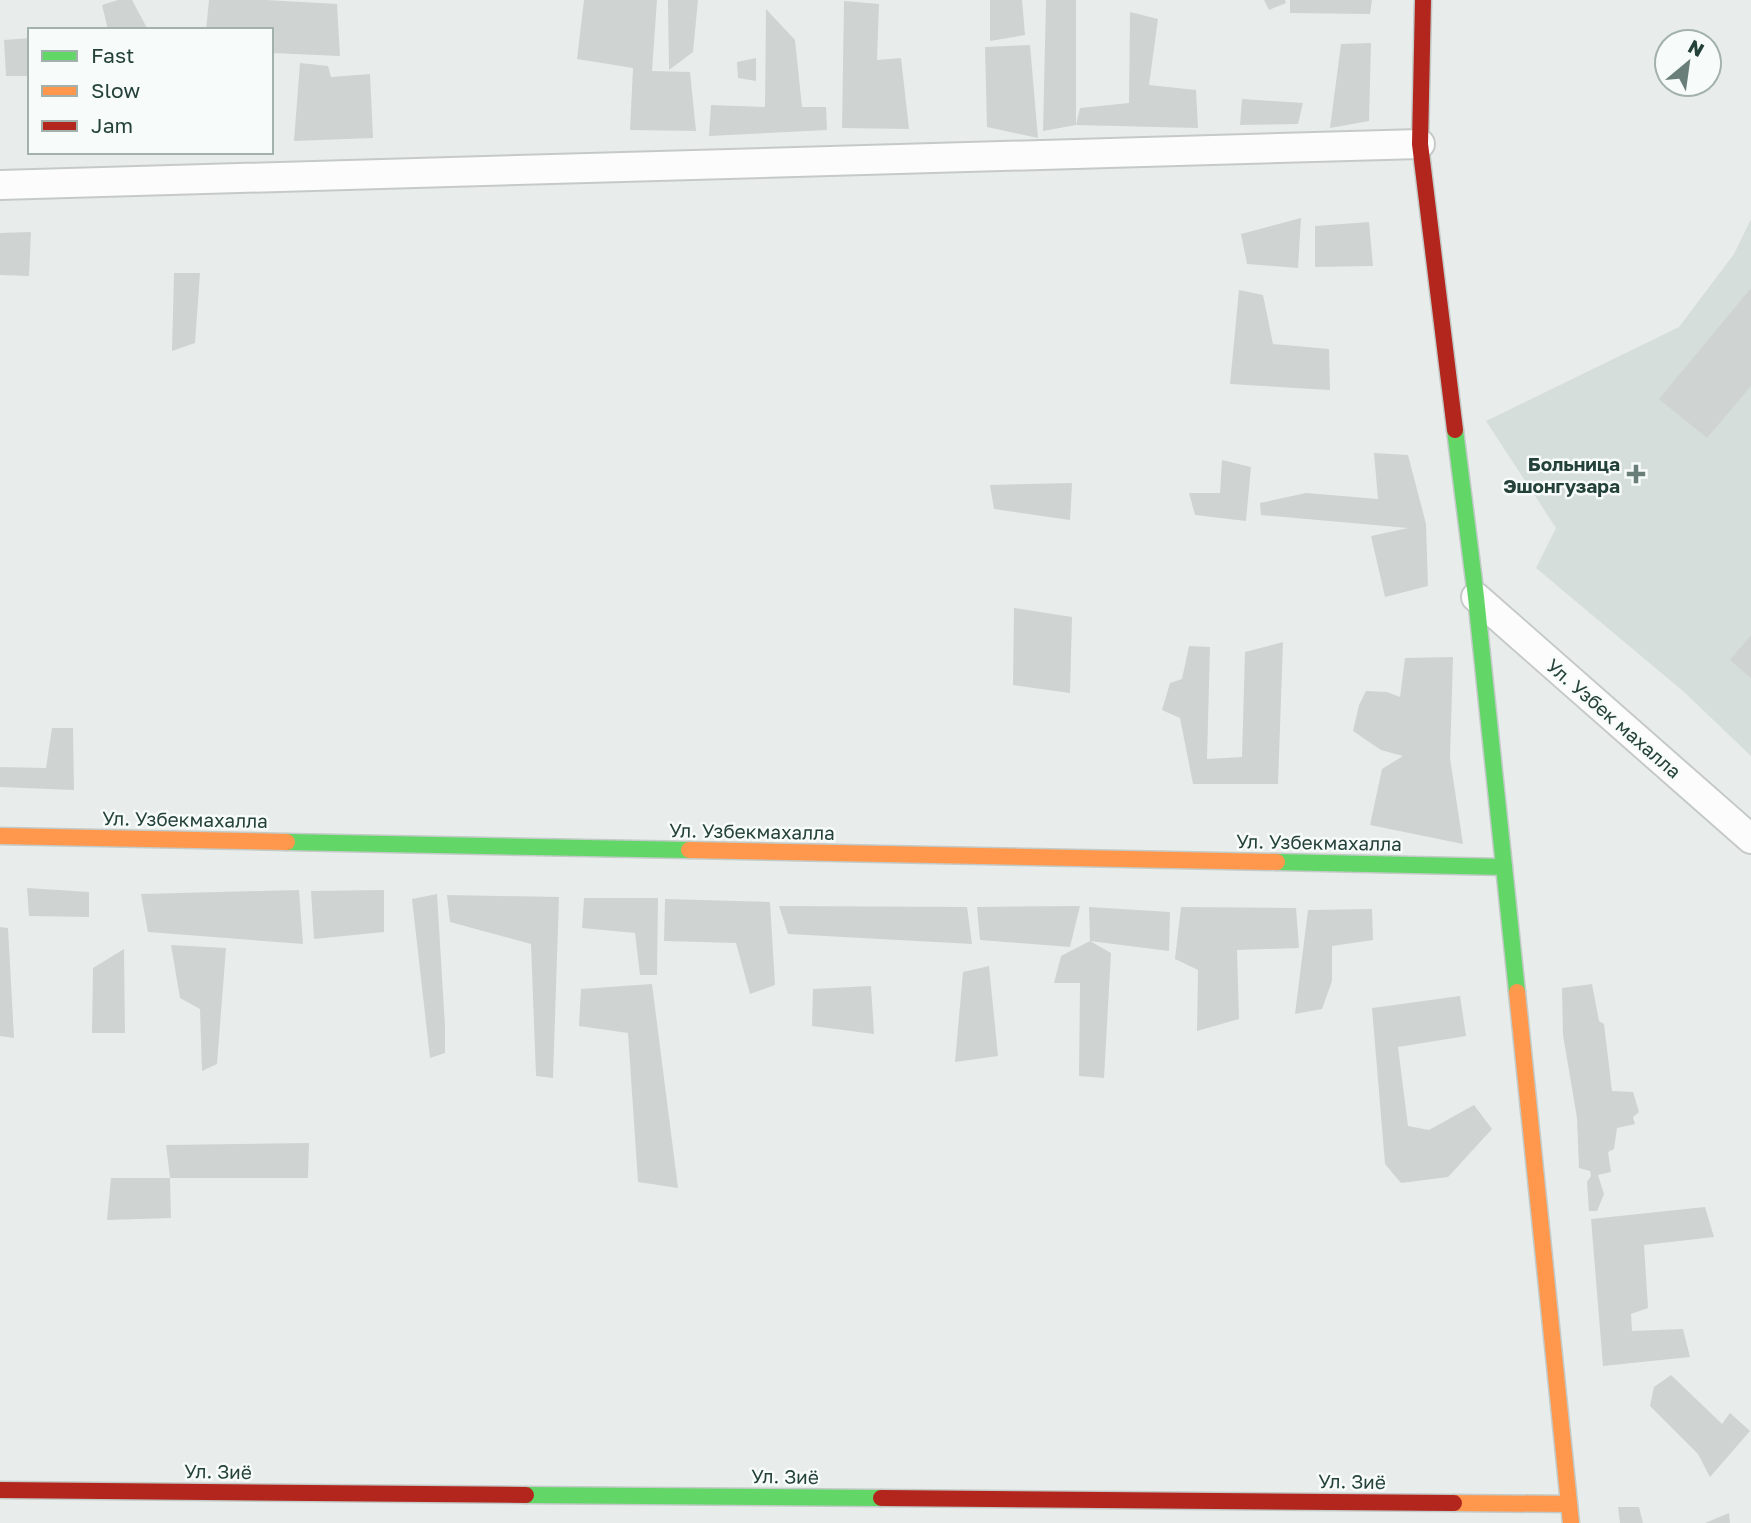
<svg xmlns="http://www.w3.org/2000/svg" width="1751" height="1523" viewBox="0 0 1751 1523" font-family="'Golos Text',sans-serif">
<rect width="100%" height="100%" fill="#e8edeb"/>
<!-- built -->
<polygon fill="#d6dedb" points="1751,219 1751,756 1684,692 1536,568 1556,528 1486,421 1679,327 1734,254"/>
<!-- building -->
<g fill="#cfd4d2">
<polygon points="118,0 132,0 148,30 108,30 102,5"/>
<polygon points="209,0 266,0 337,4 340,56 271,53 271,30 206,30"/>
<polygon points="584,0 657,0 652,71 690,72 696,131 630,130 633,68 577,59"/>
<polygon points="668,0 698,0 693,52 669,70"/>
<polygon points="990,0 1022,0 1025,35 990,41"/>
<polygon points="1046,0 1076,0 1076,125 1043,131"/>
<polygon points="1264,0 1285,0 1286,3 1269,10"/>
<polygon points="1290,0 1372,0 1370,14 1290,13"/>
<polygon points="844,1 879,4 877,60 901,58 909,129 842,128"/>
<polygon points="766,9 795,40 802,107 826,107 827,130 709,136 711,105 765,107"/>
<polygon points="1130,12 1158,19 1149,85 1196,90 1198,128 1076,125 1080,108 1129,103"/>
<polygon points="30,38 30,76 6,76 4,40"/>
<polygon points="1371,43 1369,121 1330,128 1341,44"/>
<polygon points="1030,45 1038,138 987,127 985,47"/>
<polygon points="756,58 756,81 738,78 737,62"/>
<polygon points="300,63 328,66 331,77 370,74 373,138 294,141"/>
<polygon points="1242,99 1303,103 1298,124 1240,125"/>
<polygon points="1301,218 1298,268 1247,264 1241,234"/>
<polygon points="1369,222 1373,266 1315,267 1315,226"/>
<polygon points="31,232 29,276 0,275 0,233"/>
<polygon points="174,273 200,273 195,343 172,351"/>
<polygon points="1751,288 1751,386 1707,438 1659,399"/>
<polygon points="1239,290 1263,295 1273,344 1329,349 1330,390 1230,384"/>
<polygon points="1374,453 1408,455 1426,524 1428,586 1385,597 1371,536 1408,528 1261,515 1260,503 1306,493 1378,499"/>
<polygon points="1222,460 1251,467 1246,521 1195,515 1189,493 1220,493"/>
<polygon points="1072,483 1070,520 994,509 990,485"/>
<polygon points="1014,608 1072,617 1070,693 1013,685"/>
<polygon points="1751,635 1751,678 1730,660"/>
<polygon points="1283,642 1278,784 1193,784 1180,718 1162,710 1170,683 1182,679 1189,646 1210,647 1207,759 1242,757 1245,652"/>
<polygon points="1453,657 1450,758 1463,844 1370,825 1382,769 1403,756 1381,750 1353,731 1359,705 1366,691 1387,692 1400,697 1405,658"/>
<polygon points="52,728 73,728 74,790 0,787 0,767 46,768"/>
<polygon points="27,888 89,892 89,917 29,916"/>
<polygon points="299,890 303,944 148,932 141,894"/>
<polygon points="384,890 384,932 314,939 311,891"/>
<polygon points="437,894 445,1026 445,1053 430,1058 412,899"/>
<polygon points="447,895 559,897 553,1078 536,1076 531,944 450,922"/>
<polygon points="584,898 658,898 657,975 640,975 635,933 582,928"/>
<polygon points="665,899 770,902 775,985 750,994 736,943 664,941"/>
<polygon points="779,906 967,907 972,944 788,934"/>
<polygon points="1080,906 1070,947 980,940 977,907"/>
<polygon points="1089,907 1170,912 1169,951 1090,941 1111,953 1104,1078 1079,1076 1080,983 1054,983 1061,956 1090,941"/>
<polygon points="1181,907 1296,908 1299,948 1237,950 1239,1019 1197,1031 1198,970 1175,959"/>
<polygon points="1372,909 1373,940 1332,946 1332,981 1322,1009 1295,1014 1308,910"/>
<polygon points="0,927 8,928 14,1038 0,1036"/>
<polygon points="171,945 226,948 217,1064 202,1071 200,1009 180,998"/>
<polygon points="124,949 125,1033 92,1033 93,968"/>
<polygon points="989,966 998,1056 955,1062 963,972"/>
<polygon points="652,984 678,1188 638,1182 628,1033 579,1026 581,989"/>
<polygon points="1592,984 1599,1021 1604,1024 1612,1091 1633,1092 1639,1112 1633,1117 1635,1124 1617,1128 1614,1149 1608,1152 1611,1172 1598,1175 1604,1194 1597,1211 1589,1211 1587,1182 1591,1176 1590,1171 1579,1168 1577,1118 1563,1035 1562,988"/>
<polygon points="871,986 874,1034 812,1026 813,989"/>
<polygon points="1460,996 1466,1036 1398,1047 1408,1126 1429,1130 1474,1105 1492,1129 1448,1177 1401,1183 1385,1164 1372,1008"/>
<polygon points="309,1143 308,1178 170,1178 166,1145"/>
<polygon points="111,1178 170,1178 171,1218 107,1220"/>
<polygon points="1705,1207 1714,1237 1644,1245 1648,1308 1631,1314 1632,1331 1683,1329 1690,1357 1603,1366 1591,1219"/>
<polygon points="1671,1375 1722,1424 1730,1413 1750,1431 1710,1477 1698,1454 1650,1406 1654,1387"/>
<polygon points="1618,1507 1639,1507 1643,1523 1620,1523"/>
<polygon points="1729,1513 1730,1523 1705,1523"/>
</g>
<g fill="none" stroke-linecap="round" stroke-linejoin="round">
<defs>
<g id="street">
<polyline points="0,185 1420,144"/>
<polyline points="1476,597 1751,839"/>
</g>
<g id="fast">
<polyline points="1455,430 1476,597 1517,992"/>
<polyline points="287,842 689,850"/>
<polyline points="1277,862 1504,867"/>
<polyline points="526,1495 881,1498"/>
</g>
<g id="slow">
<polyline points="0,836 287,842"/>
<polyline points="689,850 1277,862"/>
<polyline points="1517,992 1571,1523"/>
<polyline points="1454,1503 1569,1504"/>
</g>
<g id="jam">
<polyline points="1423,0 1420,144 1455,430"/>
<polyline points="0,1490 526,1495"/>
<polyline points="881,1498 1454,1503"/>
</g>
</defs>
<!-- street casing -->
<use href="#street" stroke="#c5cac8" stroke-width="32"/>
<!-- fast casing -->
<use href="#fast" stroke="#c3cbc8" stroke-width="19"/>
<!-- slow casing -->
<use href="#slow" stroke="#c3cbc8" stroke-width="19"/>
<!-- jam casing -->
<use href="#jam" stroke="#c3cbc8" stroke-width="19"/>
<!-- street -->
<use href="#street" stroke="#fcfcfc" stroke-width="28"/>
<!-- fast -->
<use href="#fast" stroke="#63d668" stroke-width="16"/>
<!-- slow -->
<use href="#slow" stroke="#ff974d" stroke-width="16"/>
<!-- jam -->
<use href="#jam" stroke="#b3261e" stroke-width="16"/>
</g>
<!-- markers -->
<path fill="#697e78" stroke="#f7fbf9" stroke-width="2.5" d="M1632.5 463.5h7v7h7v7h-7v7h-7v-7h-7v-7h7z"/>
<g text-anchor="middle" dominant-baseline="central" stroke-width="5" stroke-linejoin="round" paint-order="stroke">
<!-- poi labels -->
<g font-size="19" font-weight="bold" fill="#24423a" stroke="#f7fbf9" text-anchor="end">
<text x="1620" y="463">Больница<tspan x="1620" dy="22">Эшонгузара</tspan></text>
</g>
<!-- street labels -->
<g font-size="19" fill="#24423a" stroke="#f7fbf9">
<text transform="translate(1614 718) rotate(41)">Ул. Узбек махалла</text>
<text transform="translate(185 819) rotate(1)">Ул. Узбекмахалла</text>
<text transform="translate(752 831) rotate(1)">Ул. Узбекмахалла</text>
<text transform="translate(1319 842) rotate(1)">Ул. Узбекмахалла</text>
<text transform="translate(218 1471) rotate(1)">Ул. Зиё</text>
<text transform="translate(785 1476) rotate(1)">Ул. Зиё</text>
<text transform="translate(1352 1481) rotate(1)">Ул. Зиё</text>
</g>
</g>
<!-- legend -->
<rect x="28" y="28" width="245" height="126" fill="#f7fbf9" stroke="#a3b1ad" stroke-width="2"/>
<rect x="42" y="51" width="35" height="10" fill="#63d668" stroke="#a3b1ad" stroke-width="2"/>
<text x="91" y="63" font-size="21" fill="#24423a">Fast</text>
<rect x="42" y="86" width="35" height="10" fill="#ff974d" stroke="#a3b1ad" stroke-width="2"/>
<text x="91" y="98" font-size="21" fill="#24423a">Slow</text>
<rect x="42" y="121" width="35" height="10" fill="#b3261e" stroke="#a3b1ad" stroke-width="2"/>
<text x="91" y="133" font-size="21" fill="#24423a">Jam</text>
<!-- north arrow -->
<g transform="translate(1688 63) rotate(29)"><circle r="33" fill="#f7fbf9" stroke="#a3b1ad" stroke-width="2"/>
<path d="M0-5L12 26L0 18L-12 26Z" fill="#697e78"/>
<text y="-10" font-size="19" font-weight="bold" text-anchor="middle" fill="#24423a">N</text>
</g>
</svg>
